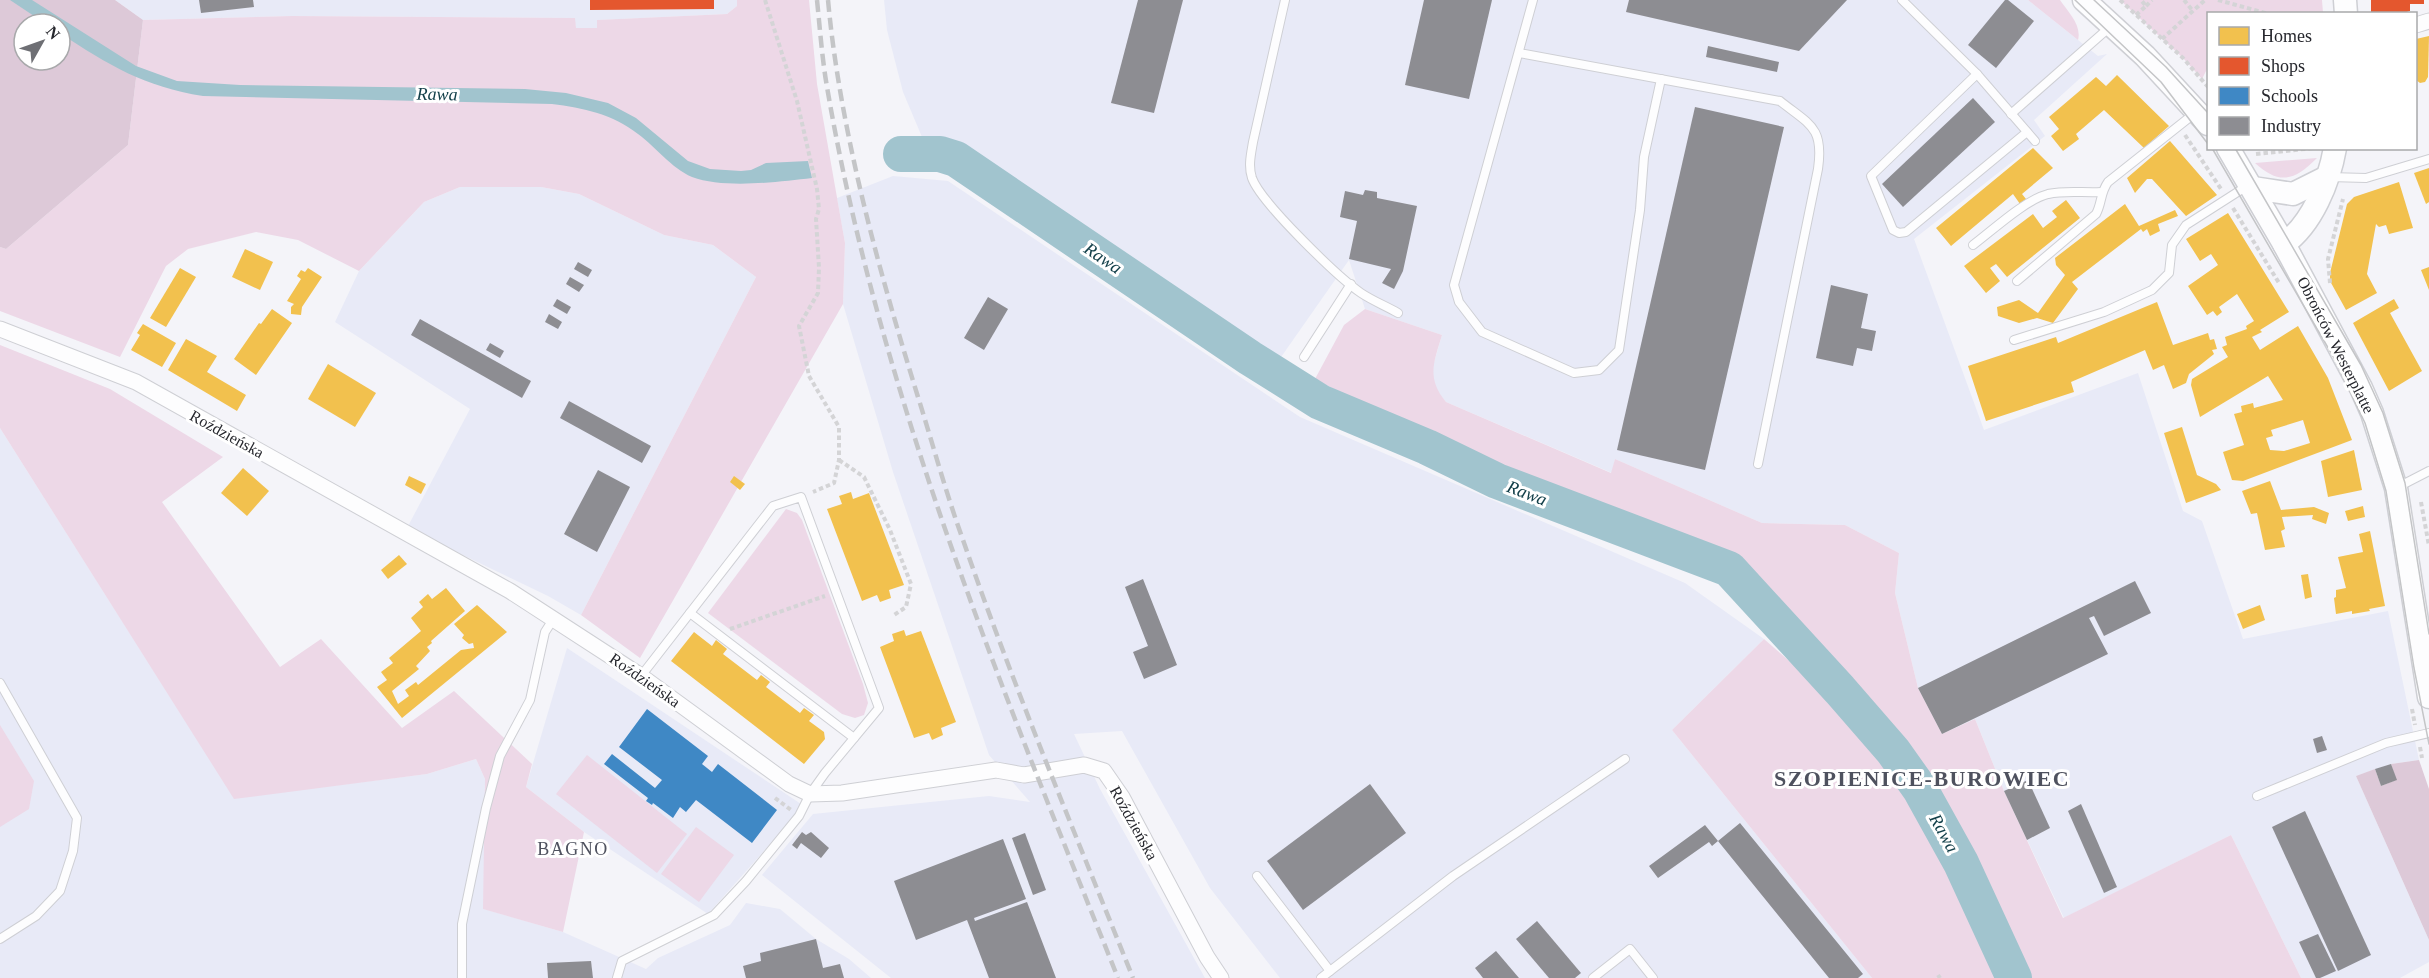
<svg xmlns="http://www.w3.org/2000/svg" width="2429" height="978" viewBox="0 0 2429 978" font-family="'Times New Roman',serif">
<rect width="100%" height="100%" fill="#f4f4f9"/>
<!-- built -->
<g fill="#e8eaf7">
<polygon points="115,0 737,0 737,6 727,14 598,20 597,28 576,28 574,18 292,16 143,20"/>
<polygon points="884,0 2028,0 2098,56 2107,54 2034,120 2045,136 1914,239 1984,430 2138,373 2183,511 2202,521 2243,639 2388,611 2419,760 2391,764 2356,776 2429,940 2429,962 2400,978 2301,978 2231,835 2064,918 2004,791 1975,719 1942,734 1918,688 1895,593 1899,553 1845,525 1762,523 1615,459 1612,473 1446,402 1435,390 1432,369 1442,335 1365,309 1349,260 1279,360 1108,251 960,146 922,137 903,92 887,30"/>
<polygon points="893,176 948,181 1300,417 1685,583 1764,639 1672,730 1872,978 1280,978 1210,888 1122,731 1074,734 1100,789 1205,978 891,978 762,875 813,814 989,796 1030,802 989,755 893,472 843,304 845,243 837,198"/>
<polygon points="460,187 541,187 579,194 664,235 713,245 756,277 581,615 548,596 407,528 470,409 335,322 359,271 424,202"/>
<polygon points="0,428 234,798 427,774 476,759 485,779 484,909 563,932 646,969 658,958 730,925 746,903 780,909 816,939 849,959 871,978 0,978"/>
<polygon points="567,648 804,806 708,914 584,832 526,787"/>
</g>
<!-- green -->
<g fill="#edd8e7">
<polygon points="737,0 809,0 817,84 845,243 843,304 640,658 581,615 756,277 713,245 664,235 579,194 541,187 460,187 424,202 359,271 298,240 256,232 188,249 166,266 120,357 0,311 0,247 6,249 128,145 143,20 292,16 575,18 576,28 597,28 597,20 727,14 737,6"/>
<path d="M2028,0h32c8,12 22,25 18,40z"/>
<polygon points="2120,0 2322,0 2323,13 2208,14 2208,67 2202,79 2183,58"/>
<path d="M2317,158c-22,22 -37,28 -62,5z"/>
<path d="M1365,309l77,26c-8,27 -16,43 4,67l165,71 4,-14 147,64 83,2 54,28 -4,40 23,95 24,46 33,-15 29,72 59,127 168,-83 70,143h-273l-93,-198 -23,-30 -176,-188 -229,-89 -102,-46 -90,-48 29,-54z"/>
<polygon points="0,345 110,389 223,457 162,502 280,667 321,639 402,728 454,691 532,764 526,787 584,832 563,932 483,909 485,779 476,759 427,774 234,799 0,428"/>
<polygon points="786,509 797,513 802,520 863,684 868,703 864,715 855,718 842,714 708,613"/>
<polygon points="1764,639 1829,696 1900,779 1931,832 1997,978 1872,978 1672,730"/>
<polygon points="0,725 34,781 29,809 0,827"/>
<polygon points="587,755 687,834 657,873 556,794"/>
<polygon points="696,827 734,855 699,902 661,874"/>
</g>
<!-- forest -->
<g fill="#ddc9d8" fill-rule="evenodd">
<path d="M0,0h115l28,20 -15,125 -122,104 -6,-2zM24,24h36v36h-36z"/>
<polygon points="2419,760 2429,789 2429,940 2356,776 2375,769 2381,786 2396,780 2391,764"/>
</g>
<!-- water -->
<path fill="#a1c4ce" d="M10,0h22l104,66 41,15 63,4 285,4 41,4 42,10 28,15 52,43 22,8 31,2 10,-1 15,-7 42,-2 4,17c-35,4 -87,11 -120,-1 -21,-9 -36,-30 -54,-43 -25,-20 -55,-26 -86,-30l-349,-8c-58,-9 -95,-31 -143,-63v-9h-14z"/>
<!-- homes -->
<g fill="#f2c14e" fill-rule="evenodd">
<polygon points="2429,36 2428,77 2425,82 2420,83 2416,80 2416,39"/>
<polygon points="2117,75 2169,126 2144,148 2104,110 2076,134 2079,139 2063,151 2051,136 2059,129 2049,117 2096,77 2106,86"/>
<polygon points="2170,141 2217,195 2186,216 2152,179 2147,179 2135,193 2127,178"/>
<polygon points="2033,148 2053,168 2022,194 2026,199 2020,204 2013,194 1951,246 1936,228"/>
<polygon points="2429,168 2429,202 2426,204 2414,173"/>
<polygon points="2399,182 2413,228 2389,234 2386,225 2379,227 2376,224 2367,274 2377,293 2346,310 2330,281 2330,273 2347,204 2354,197"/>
<polygon points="2066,200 2080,218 2007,277 1996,264 1990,268 2000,281 1986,293 1964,266 2033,214 2043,228 2057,217 2052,211"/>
<polygon points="2125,204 2139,226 2175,210 2178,216 2158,224 2160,231 2150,236 2147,229 2143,232 2141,229 2072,282 2078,289 2053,323 2037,318 2019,323 1998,316 1997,307 2019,300 2038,313 2065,275 2056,265 2055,258"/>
<path d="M2228,213l61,99 -29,18 2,2 -10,5 8,13 38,-24 30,52 24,62 -109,41 -11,-1 -9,-28 21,-7 -10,-31 8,-2 -1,-6 12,-3 1,5 29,-8 -15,-24 -68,41 -9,-32 1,-6 36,-22 -6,-10 5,-2 -2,-8 22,-8 -1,-3 8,-5 -17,-27 -18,13 3,5 -5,4 -4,-5 -6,4 -19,-29 30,-21 -7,-11 -11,7 -14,-22zM2303,420l7,23 -26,8 -14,-1 -4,-12 7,-2 -2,-6z"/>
<polygon points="245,249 273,262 260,290 232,277"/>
<polygon points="2429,267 2429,290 2421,270"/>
<polygon points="180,268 196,277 166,327 150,318"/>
<polygon points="308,268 322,277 302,307 301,315 291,314 291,307 294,304 287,301 301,279 297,276 301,270 305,272"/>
<polygon points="2394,299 2399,308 2390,313 2422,371 2389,391 2353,323"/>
<polygon points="2157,302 2173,345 2208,333 2210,340 2214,339 2217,349 2212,350 2214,354 2189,374 2186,383 2173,389 2164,365 2153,370 2145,350 2071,382 2074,392 1986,421 1968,366 2056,337 2058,343"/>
<polygon points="272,309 292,323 256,375 234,359 259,323 261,324"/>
<polygon points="143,324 176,343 162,367 131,350 140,335 137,333"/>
<polygon points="186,339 217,356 207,372 246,395 237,411 168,370"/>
<polygon points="328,364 376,393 355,427 308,399"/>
<polygon points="2182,427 2197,475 2216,484 2221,490 2186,503 2164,433"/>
<polygon points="2354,450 2362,490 2328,497 2321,461"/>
<polygon points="243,468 269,491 247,516 221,493"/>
<polygon points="409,476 426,484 421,494 405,485"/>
<polygon points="734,476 745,484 740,490 730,482"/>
<polygon points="2270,481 2281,510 2314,507 2329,513 2326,524 2312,519 2313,515 2282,517 2285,529 2281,531 2285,547 2265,550 2257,513 2251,514 2242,491"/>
<polygon points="851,492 853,499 869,493 904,585 889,590 891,598 880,602 877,595 862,601 827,509 842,504 839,496"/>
<polygon points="2363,506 2365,517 2348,521 2345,511"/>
<polygon points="2370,531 2385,606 2369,609 2370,611 2352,614 2352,611 2336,614 2334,598 2336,597 2336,590 2346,588 2338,557 2363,552 2359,534"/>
<polygon points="399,555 407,564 388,579 381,570"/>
<polygon points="2308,574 2312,597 2305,599 2301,575"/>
<polygon points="446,588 465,611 431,641 432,643 427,647 430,651 416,666 419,669 392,691 398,704 409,696 405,690 416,682 418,685 461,650 474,648 473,643 469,644 462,638 464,635 454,624 477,605 507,632 402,718 377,687 387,680 381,672 393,663 389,658 421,631 411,618 423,607 419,602 428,594 432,599"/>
<polygon points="2260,605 2265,620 2243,629 2237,614"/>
<polygon points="904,630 906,636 921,631 956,722 941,728 943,735 932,740 929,733 914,738 880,647 894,641 892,634"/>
<polygon points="694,632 712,646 716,640 727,649 723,654 757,680 761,675 770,682 766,687 800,713 804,708 814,715 809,721 824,732 825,739 804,764 671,661"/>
</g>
<!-- shops -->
<g fill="#e4572e">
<polygon points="590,0 714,0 714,9 590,10"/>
<polygon points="2371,0 2424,0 2424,4 2410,4 2410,11 2400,14 2371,14"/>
</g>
<!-- schools -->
<polygon fill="#3f88c5" points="647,709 708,756 702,764 712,772 718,764 777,810 752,843 696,800 686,812 680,807 673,818 653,803 652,805 646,801 648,798 604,764 612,754 655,788 662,780 619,747"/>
<!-- industry -->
<g fill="#8d8d92">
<polygon points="199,0 253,0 254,7 201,13"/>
<polygon points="1138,0 1183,0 1154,113 1111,103"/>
<polygon points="1424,0 1492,0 1469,99 1405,85"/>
<polygon points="1629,0 1847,0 1799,51 1626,12"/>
<polygon points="2005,0 2008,0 2034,21 1996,68 1968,45"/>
<polygon points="1708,46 1779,62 1777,72 1706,57"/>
<polygon points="1973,98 1995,122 1903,207 1882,184"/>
<polygon points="1695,107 1784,127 1705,470 1617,450"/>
<polygon points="1365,190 1377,192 1377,198 1417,206 1403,271 1394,289 1382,283 1391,269 1349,259 1357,221 1340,217 1345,191 1363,195"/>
<polygon points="578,262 592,270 588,277 574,269"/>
<polygon points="570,277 584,285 579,292 566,284"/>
<polygon points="1831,285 1868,294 1861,328 1876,331 1872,351 1857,348 1853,366 1816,358"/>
<polygon points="988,297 1008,309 984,350 964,338"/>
<polygon points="557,299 571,307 567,314 553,306"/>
<polygon points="549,314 562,322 558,329 545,322"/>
<polygon points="420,319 531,381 522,398 411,335"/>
<polygon points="490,343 504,351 500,358 486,350"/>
<polygon points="569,401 651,446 642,463 560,418"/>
<polygon points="598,470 630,487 597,552 564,534"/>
<polygon points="1143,579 1177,665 1144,679 1133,652 1148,646 1125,587"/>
<polygon points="2135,581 2151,613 2104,636 2094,616 2089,618 2108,654 1942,734 1918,688"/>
<polygon points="2322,736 2327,750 2317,753 2313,739"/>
<polygon points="2391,764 2397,780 2381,786 2375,769"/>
<polygon points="2028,780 2050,828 2027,840 2004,791"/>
<polygon points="1370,784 1406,833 1303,910 1267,861"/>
<polygon points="2081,804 2117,887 2104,893 2068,811"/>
<polygon points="2305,811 2371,955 2338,971 2272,827"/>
<polygon points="1740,823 1863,974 1858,978 1829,978 1718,841 1712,846 1709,842 1658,878 1649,866 1705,825 1718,841"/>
<polygon points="802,832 806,835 811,832 829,848 821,858 801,843 797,849 792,845"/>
<polygon points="1025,833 1046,890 1033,895 1012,838"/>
<polygon points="1003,839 1026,899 974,918 975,921 1027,902 1056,978 989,978 967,920 916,940 894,881"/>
<polygon points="1537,921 1581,973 1575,978 1549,978 1516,939"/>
<polygon points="2318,934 2336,971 2320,978 2316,978 2299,942"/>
<polygon points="816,939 823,968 840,964 844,978 746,978 743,966 761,961 760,953"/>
<polygon points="1496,951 1519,978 1483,978 1475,968"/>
<polygon points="591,961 593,978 548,978 547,963"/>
</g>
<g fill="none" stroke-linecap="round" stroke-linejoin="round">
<!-- river -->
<polyline stroke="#a1c4ce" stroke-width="36" points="901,154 940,154 956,159 1250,358 1320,402 1427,447 1497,481 1729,569 1840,690 1893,751 1920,789 1961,863 2014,978"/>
<defs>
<g id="lane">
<path d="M1285,0l-32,142c-2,12 -5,24 -1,36 9,25 86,99 109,115 12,8 25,13 37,20"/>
<polyline points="1533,0 1454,285 1459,302 1482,332 1574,373 1599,370 1619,350 1640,210 1644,157 1661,79"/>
<polyline points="1902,0 1977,74 2035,141"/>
<path d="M1519,53l261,48c30,24 44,26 38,68l-60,295"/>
<polyline points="1977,74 1871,176 1893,230 1899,233 1906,232 2027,132"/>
<polyline points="2011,114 2111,26"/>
<polyline points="2329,177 2366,178 2429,159"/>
<path d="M1973,245c20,-15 52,-45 75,-51 18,-4 35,-1 53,-2"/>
<path d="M2017,281l79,-67c6,-11 4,-21 12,-32l87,-69"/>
<polyline points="2014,340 2104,312 2152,290 2169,273 2172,245 2186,225 2247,186"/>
<polyline points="1304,357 1351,284"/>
<polyline points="2398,487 2429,471"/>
<polyline points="690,613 854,738"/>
<polyline points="0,683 77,818 73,851 60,891 36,916 0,939"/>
<polyline points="2257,796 2386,743 2429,733"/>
<polyline points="1257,876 1330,971"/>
<polyline points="462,978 462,924 486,808 500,756 530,700 545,632 554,618"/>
<polyline points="617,978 622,961 714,915 746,881 799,816 810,794 825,773 879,708 801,497 773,506 641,676"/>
<polyline points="1321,978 1453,876 1625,759"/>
<polyline points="1593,978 1630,949 1653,978"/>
</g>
<g id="street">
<polyline points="2416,25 2429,21"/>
<polyline points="0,329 136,382 510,591 641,676 789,784 810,794 842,793 996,770 1024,775 1084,765 1104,771 1122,797 1207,957 1221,978"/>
</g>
<g id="secondary">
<polyline points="2084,0 2145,56 2208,124"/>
<polyline points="2345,0 2346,14"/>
<polyline points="2228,148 2284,244 2361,388 2372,413 2396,488 2429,697"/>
<polyline points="2253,188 2293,194 2327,177"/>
<path d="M2284,244c28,-20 45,-62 51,-96"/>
</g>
</defs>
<!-- lane casing -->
<use href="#lane" stroke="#cecfd4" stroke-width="10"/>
<!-- street casing -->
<use href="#street" stroke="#cecfd4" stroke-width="17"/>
<!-- secondary casing -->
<use href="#secondary" stroke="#cecfd4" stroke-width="25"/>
<!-- path -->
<g stroke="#d4d4d6" stroke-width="4" stroke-dasharray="4.5 3" stroke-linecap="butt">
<polyline points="765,0 797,101 817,189 819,209 816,219 819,268 818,293 799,326 809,376 839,427 839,460 834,483 813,492"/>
<polyline points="2120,0 2183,58 2208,87"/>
<polyline points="2184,0 2192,10"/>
<polyline points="2218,0 2269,14"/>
<polyline points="2146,6 2152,0"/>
<polyline points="2136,15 2146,6 2141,0"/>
<polyline points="2162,39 2205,0"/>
<polyline points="2185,135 2221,189"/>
<polyline points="2256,154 2314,148"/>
<polyline points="2233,208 2279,283"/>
<polyline points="2330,283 2328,259 2343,199"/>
<polyline points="839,460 864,477 890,530 911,584 906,607 894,615"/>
<polyline points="2421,502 2429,546"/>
<polyline points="730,629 825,596"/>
<polyline points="2412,709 2415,725"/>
<polyline points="2420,747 2422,758"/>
<polyline points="775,798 791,810"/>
<polyline points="1938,975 1940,978"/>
</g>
<!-- lane -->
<use href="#lane" stroke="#fdfdfe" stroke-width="8"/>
<!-- street -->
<use href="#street" stroke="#fdfdfe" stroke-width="15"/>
<!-- secondary -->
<use href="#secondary" stroke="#fdfdfe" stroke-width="22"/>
<!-- tram -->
<g stroke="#c4c5c7" stroke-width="1.5">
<polyline points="2075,0 2161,82 2208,144"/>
<polyline points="2094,0 2166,67 2208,113"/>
<polyline points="2212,148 2334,358 2365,423 2386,491 2414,668 2429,744"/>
<polyline points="2235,148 2361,365 2383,413 2405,483 2429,634"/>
</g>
<!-- rail -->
<g stroke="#c4c5c7" stroke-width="4.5" stroke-dasharray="12 6" stroke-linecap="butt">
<path d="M817,0c3,29 5,58 10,87 53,309 175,602 291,891"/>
<path d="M828,0c12,131 51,271 90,397 15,48 28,96 45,143 51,148 112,293 170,438"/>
</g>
</g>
<g text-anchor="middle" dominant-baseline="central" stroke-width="6" stroke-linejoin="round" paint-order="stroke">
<!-- street labels -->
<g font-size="16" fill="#26272d" stroke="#fff">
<text transform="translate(2336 345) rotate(63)">Obrońców Westerplatte</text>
<text transform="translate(227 434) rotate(29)">Roździeńska</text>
<text transform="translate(645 680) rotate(35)">Roździeńska</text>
<text transform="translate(1134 823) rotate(61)">Roździeńska</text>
</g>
<!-- water labels -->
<g font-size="18" font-style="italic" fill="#123f49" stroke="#fff">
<text transform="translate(437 94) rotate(1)">Rawa</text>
<text transform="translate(1103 258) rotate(34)">Rawa</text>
<text transform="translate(1527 493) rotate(21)">Rawa</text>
<text transform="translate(1944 833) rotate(61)">Rawa</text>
</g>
<!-- neighbourhood labels -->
<g font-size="18" letter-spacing="1.5" fill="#4e515e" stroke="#fff">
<text x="573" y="849">BAGNO</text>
</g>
<!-- district labels -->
<g font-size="22" font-weight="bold" letter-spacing="1.5" fill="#4e515e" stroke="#fff">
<text x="1922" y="778">SZOPIENICE-BUROWIEC</text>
</g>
</g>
<!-- legend -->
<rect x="2207" y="12" width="210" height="138" fill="#ffffff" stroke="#a8a9ab" stroke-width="1.5"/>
<rect x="2219" y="27" width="30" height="18" fill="#f2c14e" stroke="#a8a9ab" stroke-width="1.5"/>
<text x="2261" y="42" font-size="18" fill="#26272d">Homes</text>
<rect x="2219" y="57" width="30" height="18" fill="#e4572e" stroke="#a8a9ab" stroke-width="1.5"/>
<text x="2261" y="72" font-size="18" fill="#26272d">Shops</text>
<rect x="2219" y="87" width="30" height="18" fill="#3f88c5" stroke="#a8a9ab" stroke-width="1.5"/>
<text x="2261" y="102" font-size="18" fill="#26272d">Schools</text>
<rect x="2219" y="117" width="30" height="18" fill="#8d8d92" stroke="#a8a9ab" stroke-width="1.5"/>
<text x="2261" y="132" font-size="18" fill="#26272d">Industry</text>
<!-- north arrow -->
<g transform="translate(42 42) rotate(50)"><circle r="28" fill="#ffffff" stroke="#a8a9ab" stroke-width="1.5"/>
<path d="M0-4.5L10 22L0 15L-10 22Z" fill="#6e6f74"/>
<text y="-9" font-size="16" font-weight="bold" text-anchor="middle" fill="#26272d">N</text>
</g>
</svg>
